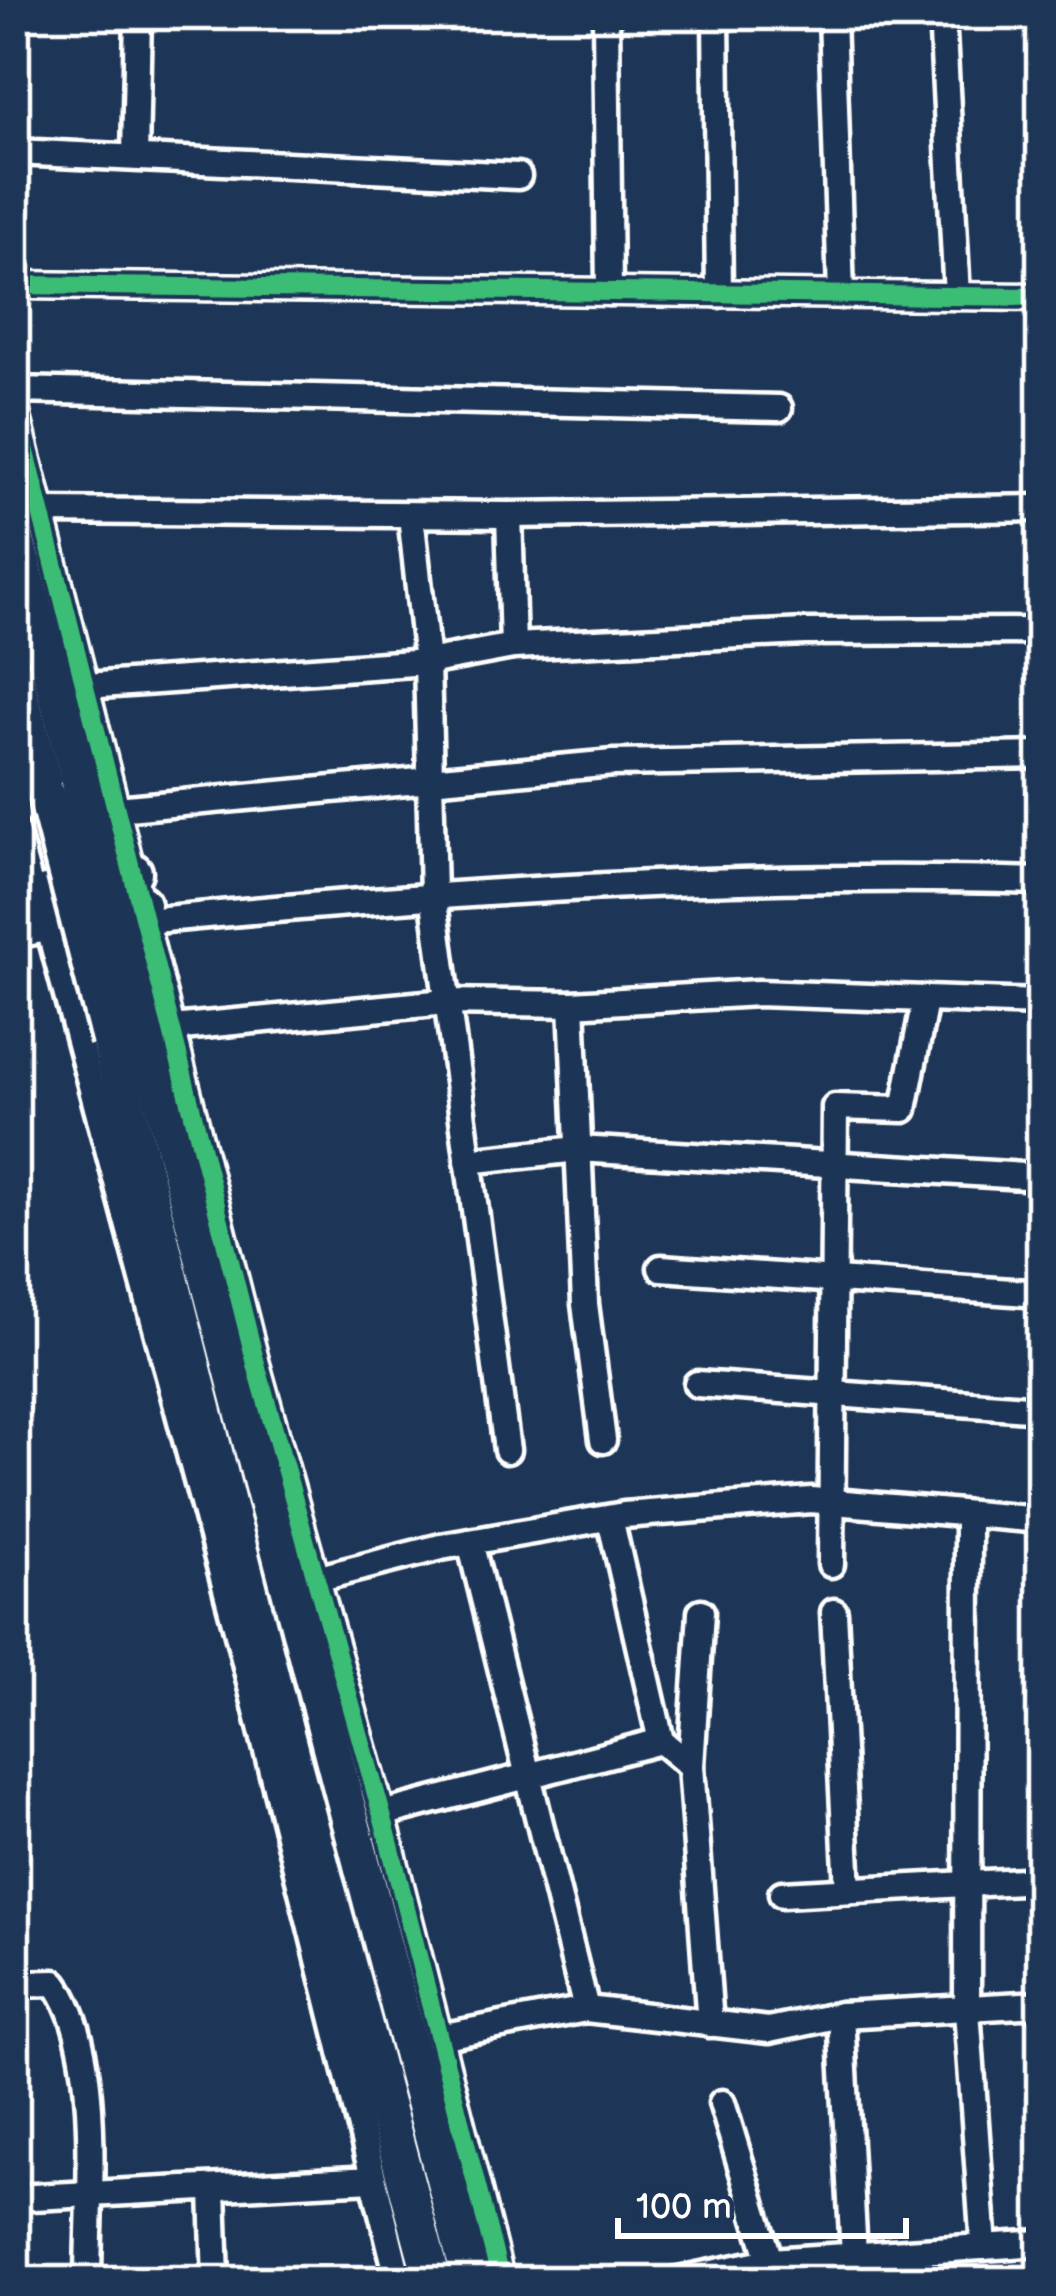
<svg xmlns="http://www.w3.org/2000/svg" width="1056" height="2296" viewBox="0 0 1056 2296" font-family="'Balsamiq Sans',sans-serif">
<rect width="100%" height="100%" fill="#1d3557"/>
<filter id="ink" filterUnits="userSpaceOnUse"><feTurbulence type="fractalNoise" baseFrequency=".00833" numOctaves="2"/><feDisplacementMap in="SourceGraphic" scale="24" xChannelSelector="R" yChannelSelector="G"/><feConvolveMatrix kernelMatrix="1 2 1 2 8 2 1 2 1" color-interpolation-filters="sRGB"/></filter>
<g filter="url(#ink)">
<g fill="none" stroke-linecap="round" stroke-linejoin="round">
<defs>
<g id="minor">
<polyline points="606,15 609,292"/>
<polyline points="716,15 719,294"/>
<polyline points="832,15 841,295"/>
<polyline points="942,15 957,296"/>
<polyline points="15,152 518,176"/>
<polyline points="135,157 138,15"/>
<polyline points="15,285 1041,297"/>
<polyline points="15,390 779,408"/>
<polyline points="15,409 256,1364 385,1826 501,2281"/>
<polyline points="41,511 509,515 1041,508"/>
<polyline points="411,515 427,662 433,894 507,1450"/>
<polyline points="509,515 513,646"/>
<polyline points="86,686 427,662 513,646 805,632 1041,631"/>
<polyline points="117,809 613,763 1041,755"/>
<polyline points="15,830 33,897 47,921 236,1626 399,2281"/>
<path d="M145,921c299,-29 596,-49 896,-40"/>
<polyline points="572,1004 585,1304 603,1440"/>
<polyline points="172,1028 446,1002 572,1004 758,993 1041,1003"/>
<polyline points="468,1161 578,1149 1041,1177"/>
<polyline points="661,1268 1041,1294"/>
<polyline points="697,1384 1041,1409"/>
<polyline points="968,1514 967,2010 984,2247"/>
<polyline points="610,1518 661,1741 691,1766 710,2024"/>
<polyline points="470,1542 586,2009"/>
<polyline points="831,1564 835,1107 904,1109 925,1001"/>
<polyline points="316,1579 441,1547 624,1515 811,1500 1041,1520"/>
<polyline points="834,1612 848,1890"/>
<polyline points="691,1766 701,1612"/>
<polyline points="382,1814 661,1741"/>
<polyline points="782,1894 1041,1880"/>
<path d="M15,1984l40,-1c49,67 33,216 33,298"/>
<polyline points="841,2015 854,2255"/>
<polyline points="439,2037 586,2009 769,2030 841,2015 1041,2004"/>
<polyline points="722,2103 770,2261"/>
<polyline points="213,2190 216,2281"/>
<polyline points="15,2198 373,2179"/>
<polyline points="674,2281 770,2261 1041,2243"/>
</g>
<g id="highway">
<polyline points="15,537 79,778"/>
<polyline points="15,677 47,796"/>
<polyline points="15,902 133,872"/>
<polyline points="15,929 141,904"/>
<polyline points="143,1028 471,2281"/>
<polyline points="110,1040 290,1753 433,2281"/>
</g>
</defs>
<!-- minor casing -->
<use href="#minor" stroke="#fff" stroke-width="33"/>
<!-- highway casing -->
<use href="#highway" stroke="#fff" stroke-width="45"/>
<!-- minor -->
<use href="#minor" stroke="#1d3557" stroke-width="24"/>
<!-- highway -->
<use href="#highway" stroke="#1d3557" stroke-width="36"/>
<defs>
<g id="highway-bridge">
<polyline points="79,778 143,1028"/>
<polyline points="47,796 110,1040"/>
</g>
</defs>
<!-- highway-bridge casing -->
<use href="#highway-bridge" stroke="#fff" stroke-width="45" stroke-linecap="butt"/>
<!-- highway-bridge -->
<use href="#highway-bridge" stroke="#1d3557" stroke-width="36"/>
<defs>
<g id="cycleway">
<polyline points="15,285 1041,297"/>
<polyline points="15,409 256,1364 385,1826 501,2281"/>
</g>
</defs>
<!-- cycleway casing -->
<use href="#cycleway" stroke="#1d3557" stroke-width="26"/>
<!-- cycleway -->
<use href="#cycleway" stroke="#3abd76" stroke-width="18"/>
</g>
</g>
<!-- margin -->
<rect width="1056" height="2296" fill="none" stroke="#1d3557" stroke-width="60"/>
<rect x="30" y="30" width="996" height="2236" fill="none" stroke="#fff" stroke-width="4.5" filter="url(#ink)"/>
<!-- scale -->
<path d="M618 2218v18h288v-18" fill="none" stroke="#ffffff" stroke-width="6"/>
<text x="636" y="2218" font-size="36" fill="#ffffff" stroke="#1d3557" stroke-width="9" paint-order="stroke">100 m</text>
</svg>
